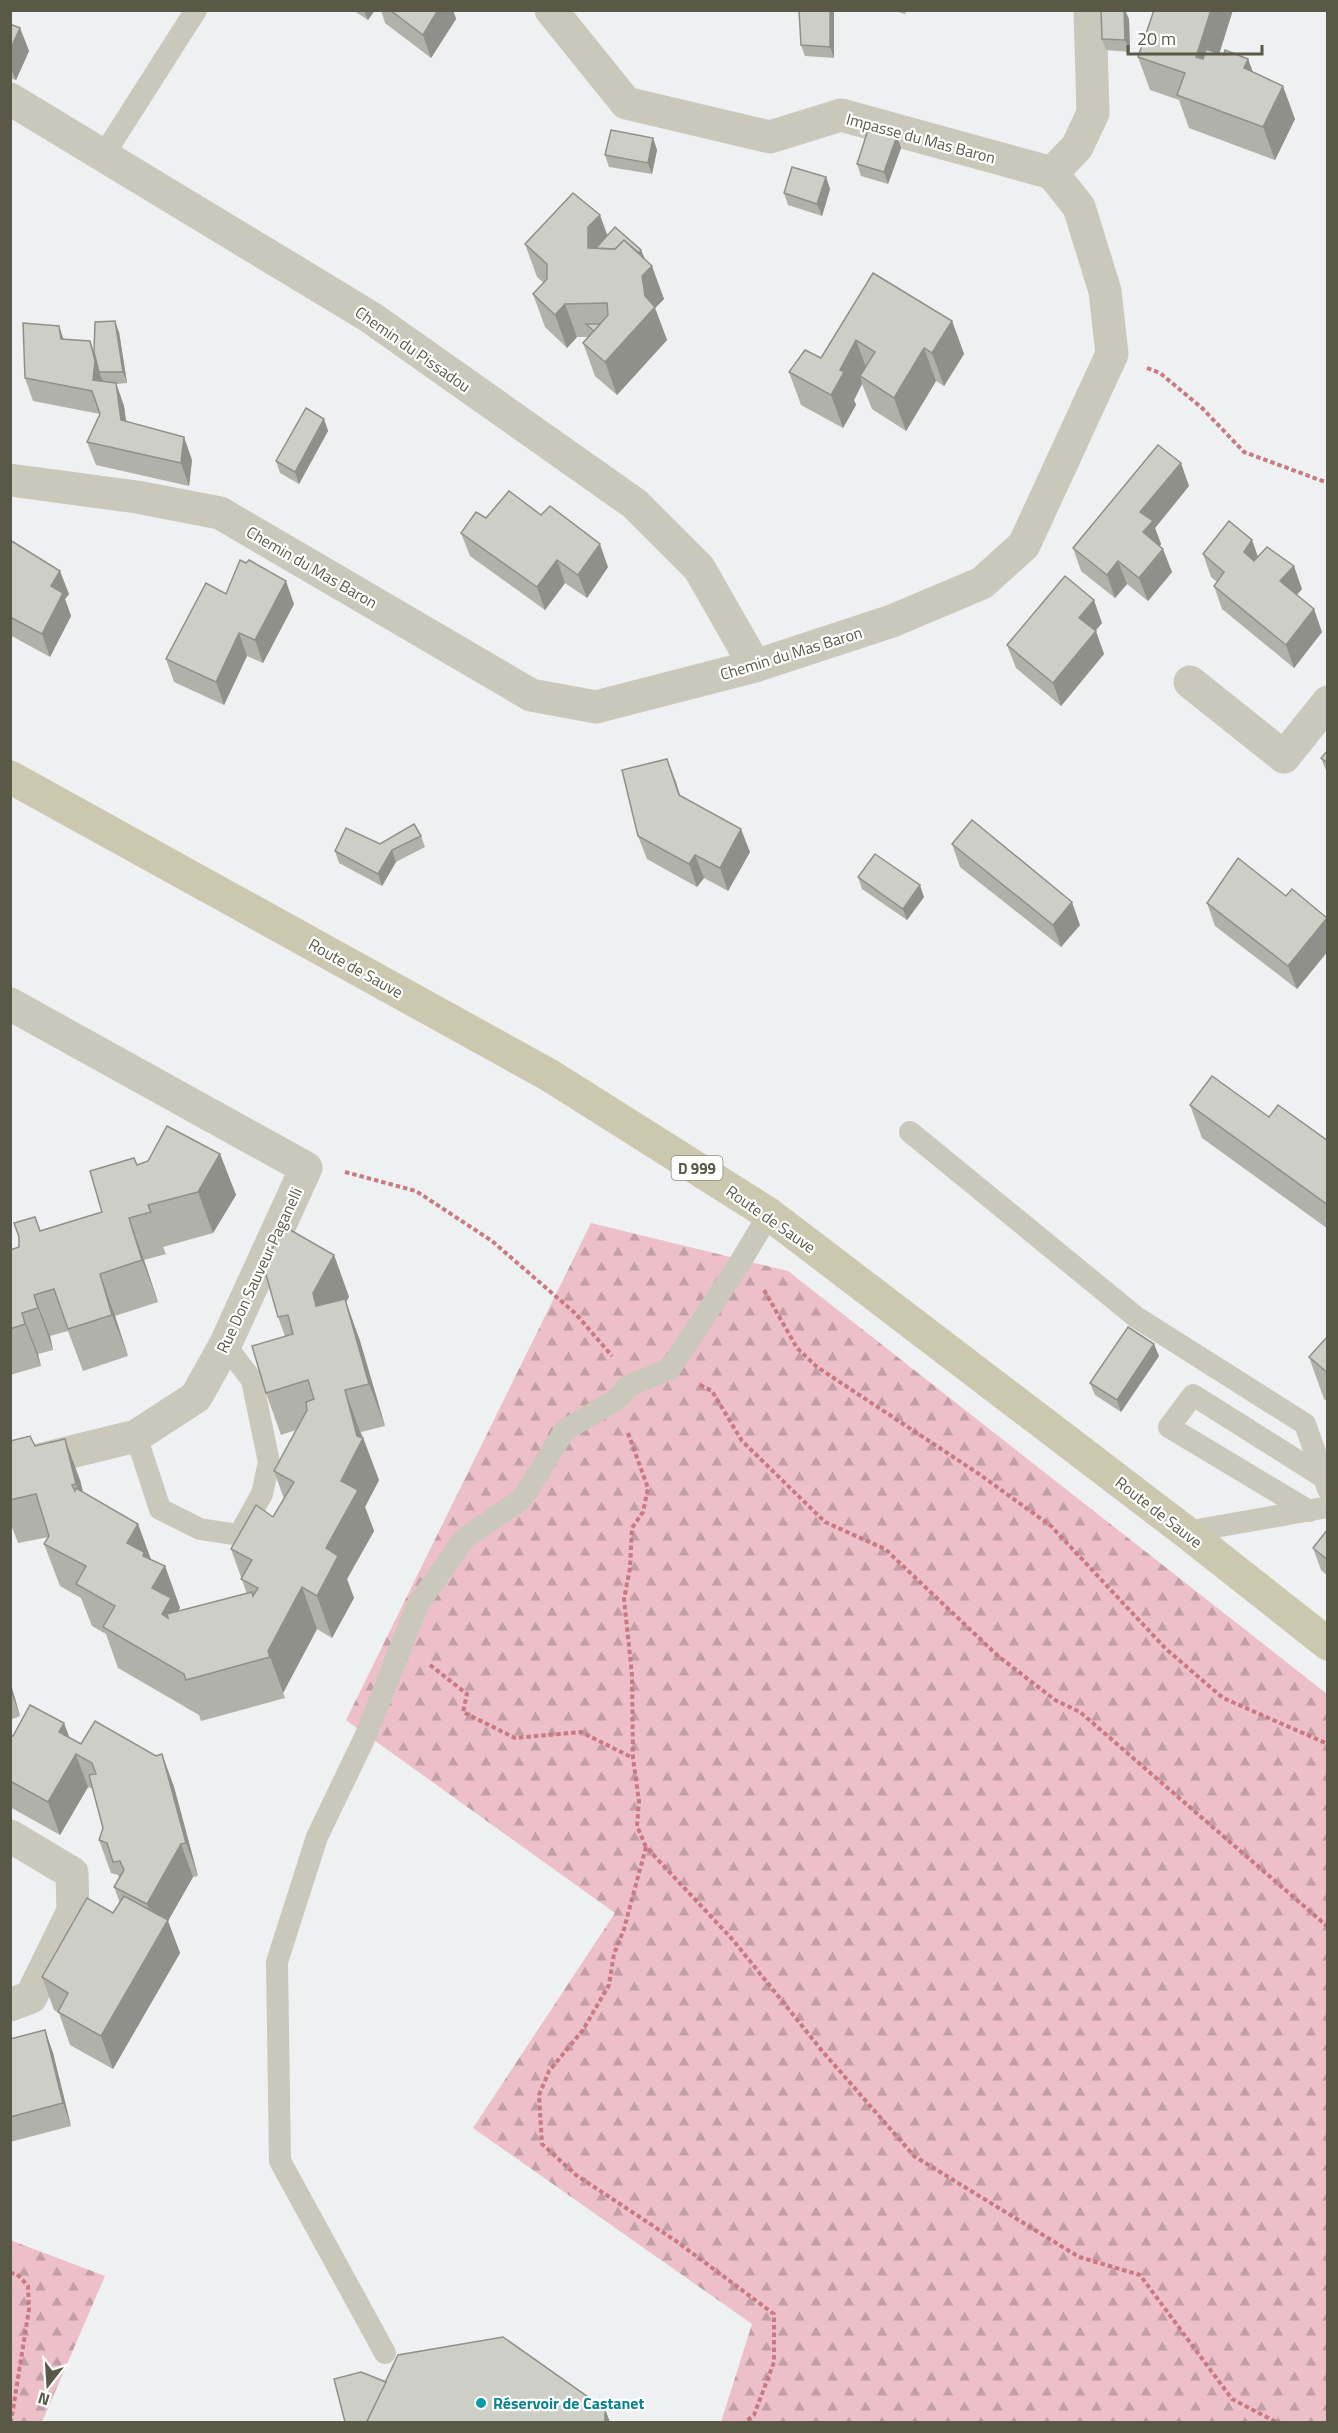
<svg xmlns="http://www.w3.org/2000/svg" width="1338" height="2433" viewBox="0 0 1338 2433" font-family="'Titillium Web',sans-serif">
<defs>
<pattern id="forest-firs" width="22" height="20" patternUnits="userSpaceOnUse" patternTransform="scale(1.5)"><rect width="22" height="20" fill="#ecbfc9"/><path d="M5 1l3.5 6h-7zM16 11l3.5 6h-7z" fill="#c29ea5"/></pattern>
</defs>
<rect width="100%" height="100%" fill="#eef0f1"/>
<!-- forest -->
<g fill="url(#forest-firs)">
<polygon points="591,1223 788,1271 1327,1694 1327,2422 721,2422 752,2324 473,2128 615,1913 346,1720"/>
<polygon points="10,2240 105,2276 42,2422 11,2422"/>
</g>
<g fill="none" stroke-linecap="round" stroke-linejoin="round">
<!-- path -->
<g stroke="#c87981" stroke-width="4" stroke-dasharray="4.5 3" stroke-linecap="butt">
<polyline points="1147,368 1160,373 1202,408 1244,452 1328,483"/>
<polyline points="345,1172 416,1191 492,1241 575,1313 612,1356"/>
<polyline points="764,1290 797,1348 817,1367 979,1474 1051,1526 1166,1649 1223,1698 1328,1744"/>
<polyline points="700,1385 712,1391 742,1441 825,1522 885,1549 998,1656 1055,1700 1080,1712 1328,1927"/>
<polyline points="628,1433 648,1488 643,1512 632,1528 630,1568 624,1599 632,1675 633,1758 639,1801 637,1826 646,1847 733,1940 823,2052 914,2156 1079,2257 1140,2275 1232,2399 1276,2422"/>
<polyline points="430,1665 467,1694 463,1712 515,1738 581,1732 633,1758"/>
<polyline points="646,1847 624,1929 614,1954 609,1985 583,2030 549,2071 539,2095 542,2144 576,2175 676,2241 774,2314 774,2362 754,2415 745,2422"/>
<polyline points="10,2273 17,2274 28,2286 29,2309 11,2422"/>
</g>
<!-- service -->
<g stroke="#cac8ba" stroke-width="22">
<polyline points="103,156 196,10"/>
<polyline points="910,1132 1136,1317 1305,1424 1328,1489"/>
<polyline points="136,1436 160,1509 200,1529 239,1535 262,1494 269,1462 252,1380 225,1345"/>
<polyline points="1309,1511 1169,1427 1193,1395 1323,1477"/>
<polyline points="1186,1532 1328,1507"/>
<polyline points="385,2353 280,2161 277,1962 317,1837 365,1737 418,1604 465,1538 522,1499 565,1430 616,1400 628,1386 670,1369 741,1261 769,1214"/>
</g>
<!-- minor -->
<g stroke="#cac8ba" stroke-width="33">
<polyline points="551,10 626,103 770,137 841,115 1052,173"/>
<polyline points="10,99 370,317 635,504 699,568 755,666"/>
<polyline points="10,480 137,497 220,513 531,695 596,707 755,666 892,621 982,583 1024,545 1112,354 1105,291 1079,207 1052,173 1077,147 1093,113 1090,10"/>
<polyline points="1190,682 1284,757 1328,702"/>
<polyline points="10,1004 306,1168 225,1345 196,1397 136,1436 10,1467"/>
<polyline points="10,1836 72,1873 73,1911 31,1997 10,2005"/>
</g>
<!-- primary -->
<polyline stroke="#ccc8af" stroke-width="33" points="10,777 549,1075 769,1214 1186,1532 1328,1644"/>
</g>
<!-- wall -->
<g fill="#b0b1a9">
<polygon points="353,10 375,10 368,20"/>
<polygon points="381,10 453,10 456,19 431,58 385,23"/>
<polygon points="799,10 834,10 834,58 805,56 801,45"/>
<polygon points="892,10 907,10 905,14"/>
<polygon points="1129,19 1130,52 1106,50 1102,39"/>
<polygon points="10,24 20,28 29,51 16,80 10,78"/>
<polygon points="1219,54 1248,59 1253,72 1295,119 1275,160 1189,128 1179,100 1150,90 1138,57"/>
<polygon points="897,136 901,148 888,184 861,176 857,164"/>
<polygon points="653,138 657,150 652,174 609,167 605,155"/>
<polygon points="826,177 830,189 822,216 788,205 784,193"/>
<polygon points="607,235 641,250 645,259 664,299 655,308 667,340 617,395 595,376 583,343 589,337 577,337 567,348 545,327 533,294 544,283 537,277 525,244"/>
<polygon points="873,273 952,321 964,354 944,386 936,381 906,431 872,409 862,384 854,400 856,405 843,428 801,405 789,372 821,358"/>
<polygon points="119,332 127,383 116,384 124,406 126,422 192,460 189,486 96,465 87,442 100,414 33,401 25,378 64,339 94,352"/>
<polygon points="324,419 328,431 299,484 280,473 276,461"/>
<polygon points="1189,486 1155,528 1161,544 1160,546 1172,572 1148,601 1127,584 1115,598 1081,571 1073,548"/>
<polygon points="486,518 608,567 587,598 565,583 545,610 470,556 461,533"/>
<polygon points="10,540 69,594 65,599 71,616 50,657 10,635"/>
<polygon points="1252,540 1258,557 1302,589 1297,595 1322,632 1294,668 1222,609 1214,586 1217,582 1211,577 1203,554"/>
<polygon points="226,594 294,604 263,663 247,656 224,705 174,682 166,659"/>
<polygon points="1102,623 1095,631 1104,654 1061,706 1016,668 1007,645"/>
<polygon points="1328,750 1328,775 1321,758"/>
<polygon points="667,759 680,795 750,852 728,891 704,878 697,887 647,859 638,836"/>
<polygon points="421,836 425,847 396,862 382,886 339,863 335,851 380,844"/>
<polygon points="952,844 1080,925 1061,947 960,867"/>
<polygon points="858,877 924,897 907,920 862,889"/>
<polygon points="1286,896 1327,918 1328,919 1328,951 1297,989 1215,926 1207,903"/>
<polygon points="1190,1105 1269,1117 1328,1141 1328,1229 1202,1138"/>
<polygon points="220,1154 236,1195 213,1233 163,1247 166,1254 144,1260 158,1302 115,1316 128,1356 83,1371 68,1331 50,1336 53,1350 38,1354 41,1366 10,1375 10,1250 19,1247 40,1231 102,1212 137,1165"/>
<polygon points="334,1255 349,1297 346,1302 360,1341 385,1426 361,1432 379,1480 365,1507 374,1531 347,1579 354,1598 332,1638 317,1629 283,1693 285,1698 201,1721 199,1715 118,1668 106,1634 92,1626 81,1598 60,1586 44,1544 49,1537 18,1543 10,1522 10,1441 80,1480 83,1492 138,1524 151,1560 165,1566 180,1608 178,1612 247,1594 231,1549 273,1517 284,1499 274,1471 296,1430 281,1435 266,1393 285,1336 278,1317"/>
<polygon points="1328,1336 1328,1402 1324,1399 1309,1357"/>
<polygon points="1159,1356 1121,1412 1095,1395 1090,1383"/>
<polygon points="1328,1529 1328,1576 1321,1570 1313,1548"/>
<polygon points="10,1681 20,1716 10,1720"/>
<polygon points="10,1732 11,1735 13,1736 69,1738 81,1744 156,1756 162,1754 174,1787 198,1876 193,1877 168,1921 180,1953 113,2069 70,2045 59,2013 54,2010 42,1977 113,1913 120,1903 114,1887 119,1878 118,1875 111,1873 99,1840 103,1828 93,1789 88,1787 60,1835 10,1807"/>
<polygon points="45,2030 53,2053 71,2126 10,2142 10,2039"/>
</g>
<!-- shaded-wall -->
<g fill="#90908a">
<polygon points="364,10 375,10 368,20"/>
<polygon points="438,10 453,10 456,19 431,58 423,35"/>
<polygon points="830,10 834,10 834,58 830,47"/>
<polygon points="1124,10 1125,10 1129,19 1130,52 1125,40"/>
<polygon points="1211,10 1233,10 1208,90 1196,57"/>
<polygon points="20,28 29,51 16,80 10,66 10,50"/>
<polygon points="1248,59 1260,92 1244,68"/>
<polygon points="1283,86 1295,119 1275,160 1263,127"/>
<polygon points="897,136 901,148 888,184 884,172"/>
<polygon points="653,138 657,150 652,174 648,163"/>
<polygon points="826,177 830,189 822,216 817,204"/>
<polygon points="600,215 612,248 588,248 588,227"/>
<polygon points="641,250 646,262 623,270"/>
<polygon points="652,266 664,299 655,308 667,340 617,395 605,362 645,296 642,276"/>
<polygon points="565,304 577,337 567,348 555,315"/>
<polygon points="115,321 119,332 127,383 123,372"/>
<polygon points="952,321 964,354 944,386 932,353"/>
<polygon points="59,326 67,349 61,339"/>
<polygon points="856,340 868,373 860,376 862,384 854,400 856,405 843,428 831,395 840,370"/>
<polygon points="90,341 98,364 99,372 104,384 93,380"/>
<polygon points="924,348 936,381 906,431 894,398"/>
<polygon points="116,383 124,406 129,443 121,420"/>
<polygon points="324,419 328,431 299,484 295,472"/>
<polygon points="184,437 192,460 189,486 181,463"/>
<polygon points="1181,463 1189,486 1155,528 1161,544 1152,555 1143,532 1140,512"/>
<polygon points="1252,540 1260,563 1252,575 1244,552"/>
<polygon points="600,544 608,567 587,598 578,575"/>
<polygon points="1163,549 1172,572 1148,601 1139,578"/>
<polygon points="557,560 565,583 545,610 537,587"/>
<polygon points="1118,561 1127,584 1115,598 1107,575"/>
<polygon points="1294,566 1302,589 1288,604 1280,581"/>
<polygon points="60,571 69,594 65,599 71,616 50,657 42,634 51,586"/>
<polygon points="286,581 294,604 263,663 255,640"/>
<polygon points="1094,600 1102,623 1087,641 1079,618"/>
<polygon points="1314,609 1322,632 1294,668 1286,645"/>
<polygon points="1096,631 1104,654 1061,706 1053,683"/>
<polygon points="239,633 247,656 224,705 216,682"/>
<polygon points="667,759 676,782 687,818 679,795"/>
<polygon points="741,829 750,852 728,891 720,868"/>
<polygon points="392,850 396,862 382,886 378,874"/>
<polygon points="695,855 704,878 697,887 689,864"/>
<polygon points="920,885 924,897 907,920 903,909"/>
<polygon points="1072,902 1080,925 1061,947 1053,925"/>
<polygon points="1327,918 1328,951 1297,989 1288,966"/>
<polygon points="220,1154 236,1195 213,1233 198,1192"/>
<polygon points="129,1218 144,1260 158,1302 142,1260"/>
<polygon points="334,1255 349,1297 346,1302 360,1341 385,1426 369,1384 316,1306 313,1293"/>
<polygon points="100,1274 115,1316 128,1356 112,1315"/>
<polygon points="34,1295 50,1336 53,1350 38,1308"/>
<polygon points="22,1313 38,1354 41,1366 25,1324"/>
<polygon points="1154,1344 1159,1356 1121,1412 1117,1400"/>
<polygon points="345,1390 363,1440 363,1438 379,1480 365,1507 374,1531 347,1579 354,1598 332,1638 317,1596 326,1548 341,1481 357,1436"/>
<polygon points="65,1439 80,1480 91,1525 76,1484"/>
<polygon points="138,1524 153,1565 165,1566 180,1608 176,1614 178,1656 127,1543"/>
<polygon points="302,1587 317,1629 283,1693 285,1698 268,1651"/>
<polygon points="10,1681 20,1716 10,1689"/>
<polygon points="64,1723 88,1787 60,1835 48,1802 59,1732"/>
<polygon points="162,1754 174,1787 198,1876 186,1843"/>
<polygon points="181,1844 193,1877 168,1921 180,1953 113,2069 101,2036 159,1937 147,1904"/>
<polygon points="45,2030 53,2053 71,2126 63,2103"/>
<polygon points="605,2409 610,2422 605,2422"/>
</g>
<!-- building -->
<g fill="#cdcec5" stroke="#90908a" stroke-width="1.5">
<polygon points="390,10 438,10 423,35"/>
<polygon points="799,10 830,10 830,47 801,45"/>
<polygon points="1101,10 1124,10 1125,40 1102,39"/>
<polygon points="1154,10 1211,10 1196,57 1203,59 1206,49 1224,55 1225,50 1248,59 1244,68 1283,86 1263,127 1177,95 1185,73 1138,57"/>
<polygon points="10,24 20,28 10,50"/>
<polygon points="869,127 897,136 884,172 857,164"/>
<polygon points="611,130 653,138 648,163 605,155"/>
<polygon points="792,167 826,177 817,204 784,193"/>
<polygon points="573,193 600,215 588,227 588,248 615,249 624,240 652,266 642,276 645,296 655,307 605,362 583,343 608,315 607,303 565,304 555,315 533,294 547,279 547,264 525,244"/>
<polygon points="615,227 641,250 639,253 624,240 615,249 596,248"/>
<polygon points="873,273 952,321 932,353 924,348 894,398 860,376 875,352 856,340 840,370 844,372 831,395 789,372 805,350 821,358"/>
<polygon points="115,321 123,372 99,372 94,352 95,322"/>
<polygon points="23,323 59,326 61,339 90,341 95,361 93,380 116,383 121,420 184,437 181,463 87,442 100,414 92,391 25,378"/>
<polygon points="586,324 600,324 594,331"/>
<polygon points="306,408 324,419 295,472 276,461"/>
<polygon points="1158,445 1181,463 1140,512 1153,521 1143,532 1163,549 1139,578 1118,561 1107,575 1073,548"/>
<polygon points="509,491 541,515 550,506 600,544 578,575 557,560 537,587 461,533 476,512 486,518"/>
<polygon points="1229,521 1252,540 1244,552 1254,561 1267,547 1294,566 1280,581 1314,609 1286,645 1214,586 1224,572 1203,554"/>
<polygon points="10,540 60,571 51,586 63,593 42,634 10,617"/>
<polygon points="240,560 246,563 249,560 286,581 255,640 239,633 216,682 166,659 206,583 226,594"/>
<polygon points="1065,576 1094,600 1079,618 1096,631 1053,683 1007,645"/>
<polygon points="1328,750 1328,763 1321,758"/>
<polygon points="667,759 679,795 741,829 720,868 695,855 689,864 638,836 622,770"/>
<polygon points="972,820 1072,902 1053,925 952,844"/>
<polygon points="414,824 421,836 392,850 378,874 335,851 346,828 380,844"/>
<polygon points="875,854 920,885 903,909 858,877"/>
<polygon points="1238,858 1286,896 1292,889 1327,918 1288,966 1207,903"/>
<polygon points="1212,1076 1269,1117 1278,1105 1328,1141 1328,1205 1190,1105"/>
<polygon points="167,1126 220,1154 198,1192 148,1205 151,1212 129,1218 142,1260 100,1274 112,1315 68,1329 54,1289 34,1295 38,1308 22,1313 25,1324 10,1329 10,1250 19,1247 19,1237 14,1223 35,1217 40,1231 102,1212 90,1171 134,1158 137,1165 148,1161"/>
<polygon points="285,1227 334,1255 313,1293 316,1306 345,1299 369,1384 345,1390 357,1436 363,1438 341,1481 358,1490 326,1548 338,1556 317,1596 302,1587 268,1651 270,1657 186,1680 184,1674 103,1627 115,1606 76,1584 86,1566 44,1544 49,1536 36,1494 10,1500 10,1441 30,1436 35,1446 65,1439 76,1484 72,1485 75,1491 76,1488 138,1524 127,1543 144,1552 143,1556 165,1566 152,1588 171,1598 162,1614 168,1618 167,1614 252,1592 253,1596 258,1588 241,1579 252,1560 231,1549 256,1505 273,1517 294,1482 274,1471 307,1410 306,1402 314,1399 308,1380 266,1393 252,1346 293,1334 288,1315 278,1317 263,1264"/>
<polygon points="1128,1327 1154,1344 1117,1400 1090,1383"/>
<polygon points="1328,1336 1328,1373 1309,1357"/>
<polygon points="1328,1529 1328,1560 1313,1548"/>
<polygon points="30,1705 64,1723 59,1732 81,1744 95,1721 156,1756 162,1754 186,1843 181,1844 147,1904 114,1887 124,1870 120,1861 113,1862 107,1843 99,1840 103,1828 89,1775 96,1774 92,1763 76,1754 48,1802 10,1781 10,1735 13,1736"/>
<polygon points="124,1896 168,1920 101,2036 58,2012 68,1993 42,1977 87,1898 113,1913"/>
<polygon points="45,2030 63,2103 10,2117 10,2039"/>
<polygon points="503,2337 605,2409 605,2422 369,2422 367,2421 398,2355"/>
<polygon points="361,2372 386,2382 367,2421 368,2422 345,2422 334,2379"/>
</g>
<!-- markers -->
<circle fill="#0f9aa8" stroke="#fff" stroke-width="2" cx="481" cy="2403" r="6"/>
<g text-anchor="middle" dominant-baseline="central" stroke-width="4.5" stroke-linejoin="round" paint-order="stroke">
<!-- shield labels -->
<rect fill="#fff" stroke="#8c8a7e" stroke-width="1.5" x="671.5" y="1156" width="51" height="24" rx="4.5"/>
<g font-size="15" font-weight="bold" fill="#5a5847">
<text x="697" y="1168">D 999</text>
</g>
<!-- street labels -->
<g font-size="16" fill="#5a5847" stroke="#fff">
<text transform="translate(921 138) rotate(15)">Impasse du Mas Baron</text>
<text transform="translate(413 349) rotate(35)">Chemin du Pissadou</text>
<text transform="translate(312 567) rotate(30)">Chemin du Mas Baron</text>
<text transform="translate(791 653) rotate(-17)">Chemin du Mas Baron</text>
<text transform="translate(356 968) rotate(29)">Route de Sauve</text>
<text transform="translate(771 1219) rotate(35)">Route de Sauve</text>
<text transform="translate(259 1270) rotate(-65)">Rue Don Sauveur Paganelli</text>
<text transform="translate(1159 1512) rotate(38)">Route de Sauve</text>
</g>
<!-- culture labels -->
<g font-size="16" font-weight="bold" fill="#0d838f" stroke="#fff" text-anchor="start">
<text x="493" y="2403">Réservoir de Castanet</text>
</g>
</g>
<!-- border -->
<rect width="1338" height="2433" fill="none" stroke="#5a5847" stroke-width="24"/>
<!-- north arrow -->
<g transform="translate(48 2385) rotate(197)" stroke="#ffffff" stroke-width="4.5" paint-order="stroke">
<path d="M0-4.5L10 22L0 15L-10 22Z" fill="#5a5847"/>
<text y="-9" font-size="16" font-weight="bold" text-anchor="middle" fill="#5a5847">N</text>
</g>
<!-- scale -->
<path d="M1128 45v9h134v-9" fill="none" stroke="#5a5847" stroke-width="3"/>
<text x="1137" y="45" font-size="18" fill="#5a5847" stroke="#ffffff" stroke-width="4.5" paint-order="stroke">20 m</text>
</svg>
